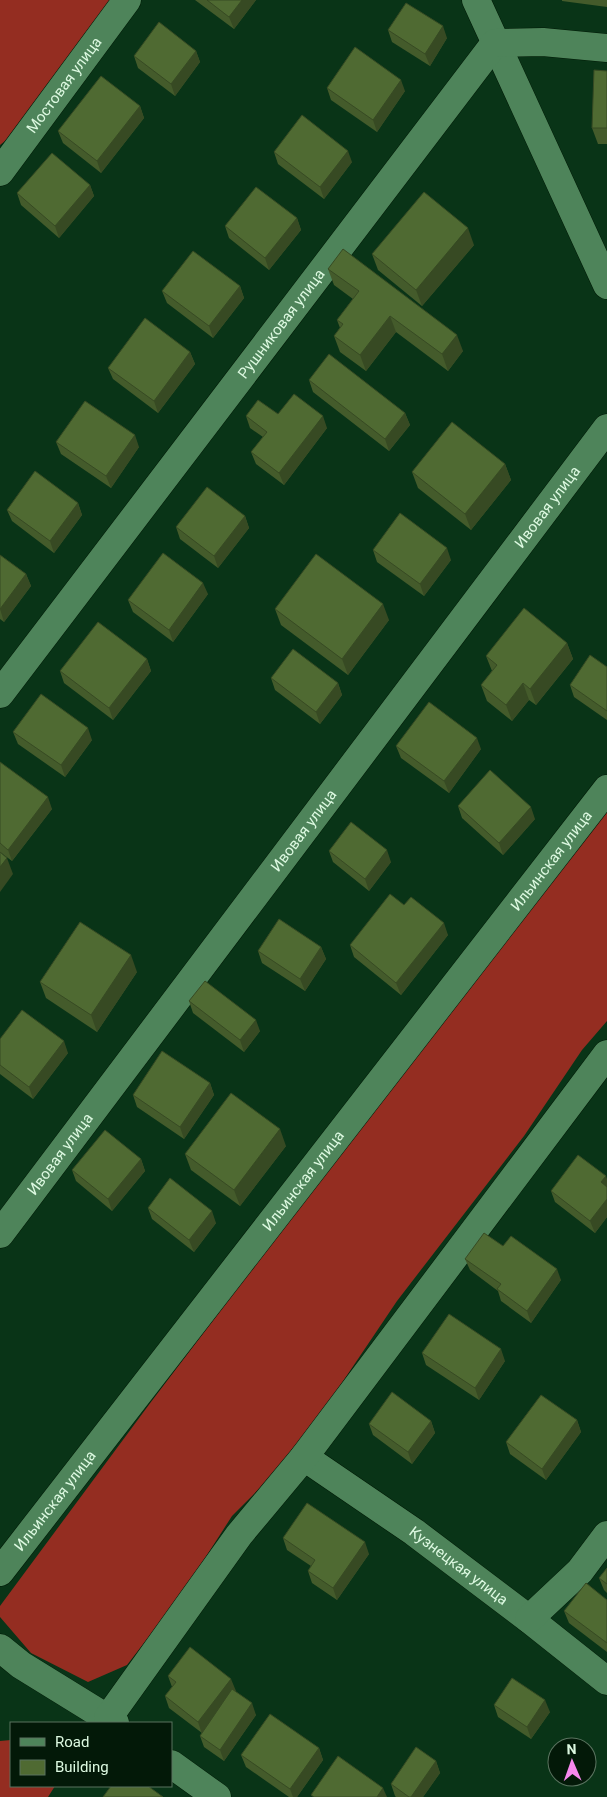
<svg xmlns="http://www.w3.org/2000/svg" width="607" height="1797" viewBox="0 0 607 1797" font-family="Roboto,sans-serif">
<rect width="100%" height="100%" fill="#093417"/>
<!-- forest -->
<g fill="#942d21">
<polygon points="0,0 123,0 33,119 0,145"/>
<polygon points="607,801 607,1021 582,1050 524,1136 397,1301 294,1454 232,1516 182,1594 127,1665 88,1682 31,1653 0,1617 0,1606 151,1402"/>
<polygon points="11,1740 11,1786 55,1786 48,1797 0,1797 0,1741"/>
</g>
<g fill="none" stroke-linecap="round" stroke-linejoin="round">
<defs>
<g id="minor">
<polyline points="476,0 607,285"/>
<path id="s1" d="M0,172l127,-172"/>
<path id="s2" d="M0,694l495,-651 48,-1 64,6"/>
<path id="s3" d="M0,1234l607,-806"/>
<path id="s4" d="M304,1457l110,75 115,87 78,62"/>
<path id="s5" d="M0,1572l607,-783"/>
<polyline points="529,1619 580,1571 607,1535"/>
<polyline points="0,1648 21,1665 115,1723"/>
<polyline points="108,1718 239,1535 304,1457 607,1054"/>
<polyline points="171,1764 217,1797"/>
</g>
</defs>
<!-- minor casing -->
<use href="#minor" stroke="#001a06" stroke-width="29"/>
<!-- minor -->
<use href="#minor" stroke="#4e845a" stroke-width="28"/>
</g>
<!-- wall -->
<g fill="#445b2b">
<polygon points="195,0 256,0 234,29"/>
<polygon points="562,0 607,0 607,7 562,1"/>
<polygon points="388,30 447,38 430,66 392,42"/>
<polygon points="196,51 200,62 175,96 138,68 134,56"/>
<polygon points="607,71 607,144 598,144 592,128"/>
<polygon points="327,88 405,91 377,132 331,100"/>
<polygon points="140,106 144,118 101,173 63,143 58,131"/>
<polygon points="274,152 352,162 324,199 278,164"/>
<polygon points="90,185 94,196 59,238 21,205 17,193"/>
<polygon points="297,218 301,230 269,270 229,238 225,226"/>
<polygon points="474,245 422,306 378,270 372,254"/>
<polygon points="328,269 463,351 448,371 396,332 366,371 340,352 334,336 340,328 337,320 353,299 334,285"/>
<polygon points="240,286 244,298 213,338 167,303 162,291"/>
<polygon points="190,352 195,364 158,413 113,379 108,368"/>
<polygon points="309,380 405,413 410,425 389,451 313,392"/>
<polygon points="278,414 327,428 284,485 256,464 251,452 263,437 250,428 246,416"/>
<polygon points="56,442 139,447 111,488 61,454"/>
<polygon points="505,464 511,480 471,530 418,488 412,472"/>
<polygon points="78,503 82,515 54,553 12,521 7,510"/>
<polygon points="245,516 249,528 218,568 180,539 176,527"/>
<polygon points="373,550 451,560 424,596 377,562"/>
<polygon points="0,555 26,574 31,586 4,622 0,619"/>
<polygon points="208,594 173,642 133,612 128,600"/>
<polygon points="275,609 389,620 348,675 281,625"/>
<polygon points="567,643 573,659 536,705 529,700 512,721 487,701 481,685 492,671 486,656"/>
<polygon points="147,659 151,671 113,720 64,683 60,671"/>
<polygon points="607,667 607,720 574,697 570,685"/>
<polygon points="271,678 338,683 342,695 320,724 275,690"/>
<polygon points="13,732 92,740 65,777 18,744"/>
<polygon points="396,746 481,749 449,793 401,758"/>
<polygon points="0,762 52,809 12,861 0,852"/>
<polygon points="458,806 535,819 503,855 462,818"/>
<polygon points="329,851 391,862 369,891 333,862"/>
<polygon points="404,905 448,935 401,995 354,957 350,945"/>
<polygon points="321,947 326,959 305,991 262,963 258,951"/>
<polygon points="137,972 97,1032 46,998 40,982"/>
<polygon points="189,1001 260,1031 244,1052 193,1013"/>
<polygon points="0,1039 68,1053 33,1099 0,1074"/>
<polygon points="210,1083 214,1095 184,1139 137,1107 133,1095"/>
<polygon points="286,1146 240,1206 191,1170 185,1154"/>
<polygon points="141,1159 145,1171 112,1211 76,1181 72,1170"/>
<polygon points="607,1179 607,1217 595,1233 555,1202 551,1191"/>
<polygon points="148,1208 216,1223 194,1252 152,1219"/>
<polygon points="503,1246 561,1280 531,1323 501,1301 498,1291 470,1270 465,1259"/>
<polygon points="422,1353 505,1361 479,1400 426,1365"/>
<polygon points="577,1420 581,1432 546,1480 510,1454 506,1442"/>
<polygon points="431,1421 435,1433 412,1464 373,1435 369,1424"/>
<polygon points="283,1538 369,1554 337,1600 312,1583 308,1571 311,1566 287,1550"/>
<polygon points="607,1568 607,1593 604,1590 599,1578"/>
<polygon points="607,1600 607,1652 569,1623 564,1611"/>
<polygon points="168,1676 236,1691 235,1692 256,1715 224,1761 204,1747 200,1736 202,1733 169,1708 165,1696 172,1687"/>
<polygon points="494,1705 550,1712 531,1739 498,1717"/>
<polygon points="319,1748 323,1760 297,1797 289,1797 246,1767 241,1755"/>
<polygon points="436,1761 440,1773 423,1797 396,1797 395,1796 391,1784"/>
</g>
<!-- shaded-wall -->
<g fill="#374a23">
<polygon points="242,0 256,0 234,29 229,17"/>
<polygon points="443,26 447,38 430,66 425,54"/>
<polygon points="196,51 200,62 175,96 171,84"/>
<polygon points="401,80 405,91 377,132 373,120"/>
<polygon points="140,106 144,118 101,173 97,161"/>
<polygon points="348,151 352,162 324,199 320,187"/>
<polygon points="90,185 94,196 59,238 55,226"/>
<polygon points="297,218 301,230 269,270 265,258"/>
<polygon points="468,228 474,245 422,306 416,290"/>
<polygon points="240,286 244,298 213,338 209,326"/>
<polygon points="390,316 396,332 366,371 360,355"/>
<polygon points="457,335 463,351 448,371 442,354"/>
<polygon points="190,352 195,364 158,413 154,401"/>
<polygon points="405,413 410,425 389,451 385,439"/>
<polygon points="323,416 327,428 284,485 279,473"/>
<polygon points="135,435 139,447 111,488 106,476"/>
<polygon points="505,464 511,480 471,530 465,514"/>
<polygon points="78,503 82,515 54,553 50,541"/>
<polygon points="245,516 249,528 218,568 214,556"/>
<polygon points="447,548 451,560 424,596 420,584"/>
<polygon points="26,574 31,586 4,622 0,609"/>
<polygon points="203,583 208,594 173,642 169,630"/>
<polygon points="383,604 389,620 348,675 342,659"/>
<polygon points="567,643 573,659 536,705 530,689"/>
<polygon points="147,659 151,671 113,720 109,708"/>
<polygon points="338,683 342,695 320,724 316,712"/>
<polygon points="523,683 529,700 512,721 506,705"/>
<polygon points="88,728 92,740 65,777 61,765"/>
<polygon points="477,738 481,749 449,793 444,781"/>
<polygon points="48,797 52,809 12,861 8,850"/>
<polygon points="531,807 535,819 503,855 499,843"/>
<polygon points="387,850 391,862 369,891 365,879"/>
<polygon points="7,858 13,874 0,892 0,867"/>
<polygon points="444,923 448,935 401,995 396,983"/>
<polygon points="321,947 326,959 305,991 300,979"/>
<polygon points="131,955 137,972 97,1032 91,1015"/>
<polygon points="256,1020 260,1031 244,1052 240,1040"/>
<polygon points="64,1041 68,1053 33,1099 29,1087"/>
<polygon points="210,1083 214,1095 184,1139 180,1127"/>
<polygon points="280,1129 286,1146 240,1206 234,1190"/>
<polygon points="141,1159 145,1171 112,1211 108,1199"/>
<polygon points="606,1176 607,1179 607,1192 601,1182"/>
<polygon points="607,1199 607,1217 595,1233 590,1221"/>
<polygon points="212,1211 216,1223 194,1252 189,1240"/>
<polygon points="557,1269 561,1280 531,1323 527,1311"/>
<polygon points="501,1349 505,1361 479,1400 475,1388"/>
<polygon points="577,1420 581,1432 546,1480 542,1469"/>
<polygon points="431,1421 435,1433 412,1464 408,1452"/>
<polygon points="365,1542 369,1554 337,1600 333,1588"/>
<polygon points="231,1679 236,1691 202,1734 198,1722"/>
<polygon points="545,1700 550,1712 531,1739 527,1727"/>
<polygon points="252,1703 256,1715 224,1761 220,1750"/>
<polygon points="319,1748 323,1760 297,1797 293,1797 290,1789"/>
<polygon points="436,1761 440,1773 423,1797 411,1797"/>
<polygon points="383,1788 387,1797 377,1797"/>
</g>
<!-- building -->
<g fill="#4f6a32" stroke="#374a23">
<polygon points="207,0 242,0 229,17"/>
<polygon points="406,3 443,26 425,54 388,30"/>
<polygon points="159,22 196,51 171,84 134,56"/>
<polygon points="355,47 401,80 373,120 327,88"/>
<polygon points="594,70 607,71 607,128 592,128"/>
<polygon points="101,76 140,106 97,161 58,131"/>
<polygon points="302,115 348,151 320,187 274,152"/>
<polygon points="52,153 90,185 55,226 17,193"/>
<polygon points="256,187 297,218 265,258 225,226"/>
<polygon points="424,192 468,228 416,290 372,254"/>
<polygon points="343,249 457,335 442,354 390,316 360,355 334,336 343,324 337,320 359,291 328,269"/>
<polygon points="193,251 240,286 209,326 162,291"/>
<polygon points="145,318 190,352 154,401 108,368"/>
<polygon points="329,354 405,413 385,439 309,380"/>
<polygon points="294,394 323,416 279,473 251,452 267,432 246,416 258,400 278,414"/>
<polygon points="85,401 135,435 106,476 56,442"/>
<polygon points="452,422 505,464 465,514 412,472"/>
<polygon points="35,471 78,503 50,541 7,510"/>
<polygon points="207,487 245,516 214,556 176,527"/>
<polygon points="400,513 447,548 420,584 373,550"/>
<polygon points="163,553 203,583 169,630 128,600"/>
<polygon points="316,554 383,604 342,659 275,609"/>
<polygon points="0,555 26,574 0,609"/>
<polygon points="524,608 567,643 530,689 523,683 506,705 481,685 497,665 486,656"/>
<polygon points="98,622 147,659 109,708 60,671"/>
<polygon points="293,649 338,683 316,712 271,678"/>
<polygon points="590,655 607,667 607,711 570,685"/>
<polygon points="41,694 88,728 61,765 13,732"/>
<polygon points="429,702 477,738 444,781 396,746"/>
<polygon points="0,762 48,797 8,850 0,843"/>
<polygon points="490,770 531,807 499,843 458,806"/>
<polygon points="351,822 387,850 365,879 329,851"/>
<polygon points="0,852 7,858 0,867"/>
<polygon points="390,894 404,905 411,897 444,923 396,983 350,945"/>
<polygon points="279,919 321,947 300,979 258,951"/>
<polygon points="80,922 131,955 91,1015 40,982"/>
<polygon points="205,981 256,1020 240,1040 189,1001"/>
<polygon points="22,1010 64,1041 29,1087 0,1065 0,1039"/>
<polygon points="162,1051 210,1083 180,1127 133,1095"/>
<polygon points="231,1093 280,1129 234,1190 185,1154"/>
<polygon points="105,1130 141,1159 108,1199 72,1170"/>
<polygon points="578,1155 606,1176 601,1182 607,1187 607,1199 590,1221 551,1191"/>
<polygon points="170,1178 212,1211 189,1240 148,1208"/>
<polygon points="484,1233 503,1246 511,1236 557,1269 527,1311 497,1289 501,1284 465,1259"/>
<polygon points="449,1314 501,1349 475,1388 422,1353"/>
<polygon points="392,1392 431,1421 408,1452 369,1424"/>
<polygon points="541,1395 577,1420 542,1469 506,1442"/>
<polygon points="307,1503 365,1542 333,1588 308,1571 315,1560 283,1538"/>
<polygon points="607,1568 607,1584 599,1578"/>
<polygon points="586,1583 607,1600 607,1643 564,1611"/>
<polygon points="190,1647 231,1679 198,1722 165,1696 176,1682 168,1676"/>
<polygon points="512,1678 545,1700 527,1727 494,1705"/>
<polygon points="232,1689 252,1703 220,1750 200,1736"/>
<polygon points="270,1714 319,1748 290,1789 241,1755"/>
<polygon points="416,1747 436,1761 411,1797 409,1797 391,1784"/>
<polygon points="338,1756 383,1788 377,1797 314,1797 311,1795"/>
<polygon points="111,1786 148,1786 163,1797 103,1797"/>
</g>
<g text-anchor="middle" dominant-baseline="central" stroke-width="4.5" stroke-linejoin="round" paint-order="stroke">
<!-- street labels -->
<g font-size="15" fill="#ddf9e1" stroke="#031908">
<text stroke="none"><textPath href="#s1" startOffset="108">Мостовая улица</textPath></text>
<text stroke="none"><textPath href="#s2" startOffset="465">Рушниковая улица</textPath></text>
<text stroke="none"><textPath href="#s3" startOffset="910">Ивовая улица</textPath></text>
<text stroke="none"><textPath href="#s3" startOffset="505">Ивовая улица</textPath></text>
<text stroke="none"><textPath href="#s5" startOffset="900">Ильинская улица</textPath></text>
<text stroke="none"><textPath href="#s3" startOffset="100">Ивовая улица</textPath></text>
<text stroke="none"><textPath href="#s5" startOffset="495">Ильинская улица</textPath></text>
<text stroke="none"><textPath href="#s5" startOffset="90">Ильинская улица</textPath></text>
<text stroke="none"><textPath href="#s4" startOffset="189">Кузнецкая улица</textPath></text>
</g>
</g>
<!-- legend -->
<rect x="10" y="1722" width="162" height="65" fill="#031908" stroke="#5a735f"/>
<rect x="20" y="1738" width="25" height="8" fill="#4e845a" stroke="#5a735f"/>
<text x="55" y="1747" font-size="15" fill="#ddf9e1">Road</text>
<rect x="20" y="1760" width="25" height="15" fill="#4f6a32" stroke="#5a735f"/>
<text x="55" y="1772" font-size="15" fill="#ddf9e1">Building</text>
<!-- north arrow -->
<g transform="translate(572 1762) rotate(358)"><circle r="24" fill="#031908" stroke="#5a735f"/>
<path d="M0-4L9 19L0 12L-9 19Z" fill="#f688ed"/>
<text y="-8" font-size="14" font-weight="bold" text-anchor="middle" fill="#ddf9e1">N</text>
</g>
</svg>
